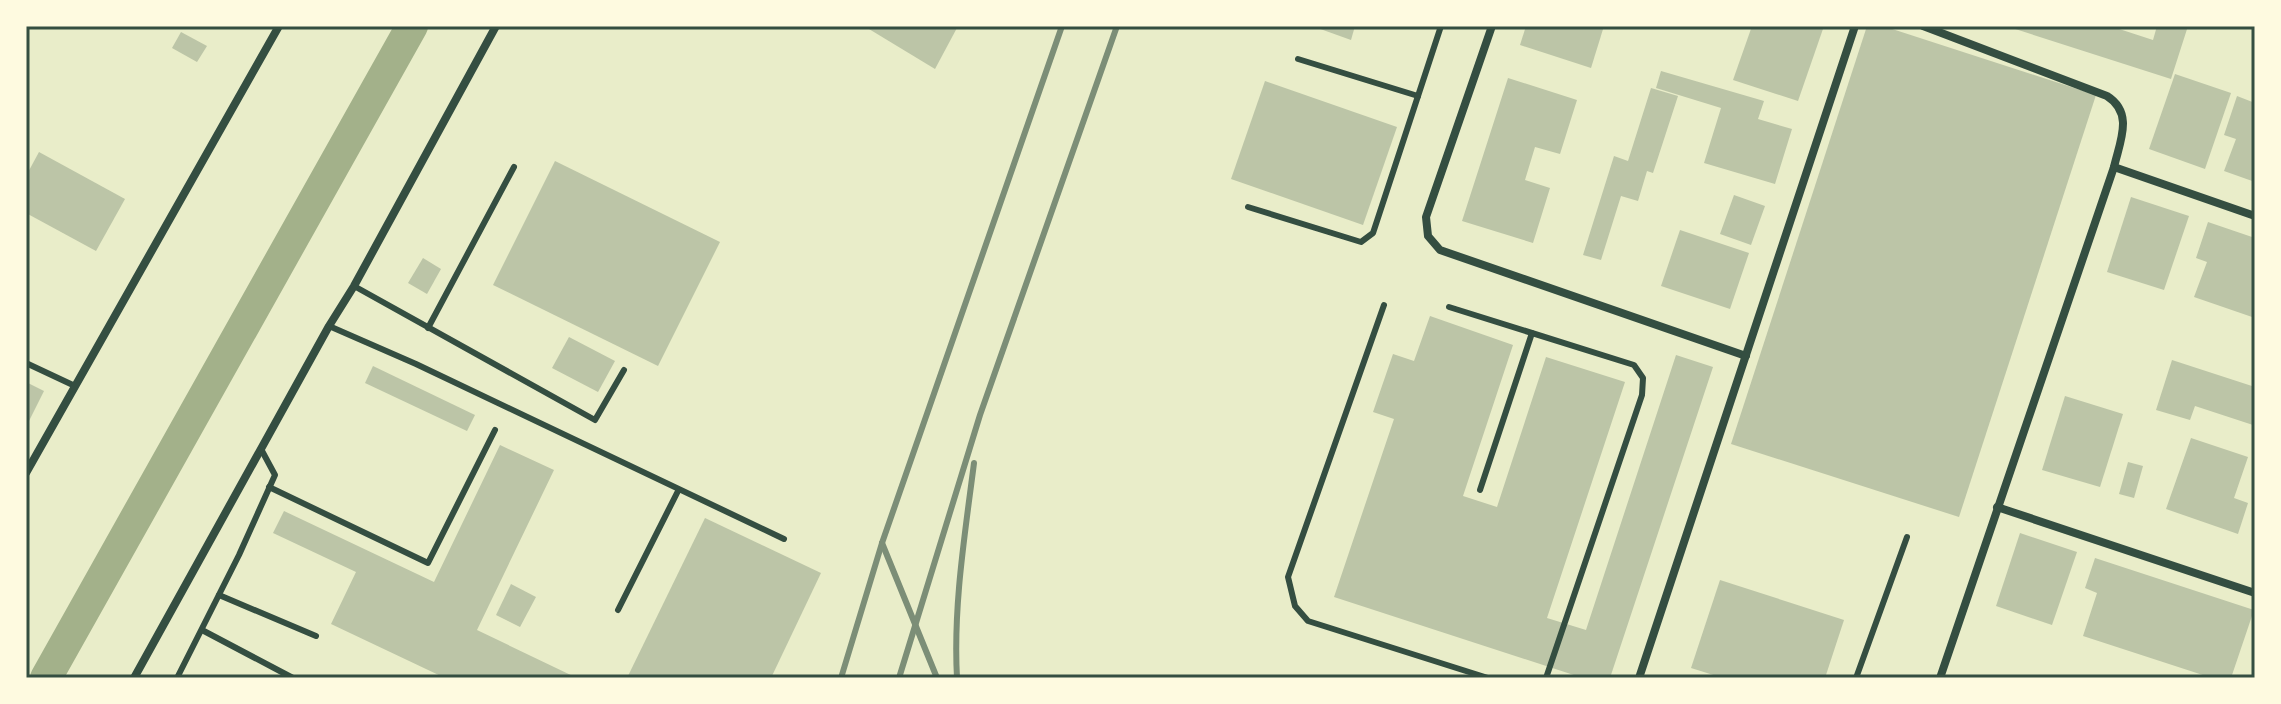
<svg xmlns="http://www.w3.org/2000/svg" width="2281" height="704" viewBox="0 0 2281 704" font-family="'Space Grotesk',sans-serif">
<rect width="100%" height="100%" fill="#e9edc9"/>
<g fill="none" stroke-linecap="round" stroke-linejoin="round">
<!-- canal -->
<polyline stroke="#a3b18a" stroke-width="32" points="46,678 412,26"/>
</g>
<!-- building -->
<g fill="#bcc5a7">
<polygon points="864,26 958,26 935,69"/>
<polygon points="1312,26 1355,26 1351,40"/>
<polygon points="1526,26 1604,26 1591,68 1520,45"/>
<polygon points="1752,26 1824,26 1798,101 1733,80"/>
<polygon points="1867,26 1883,26 2096,95 1959,517 1731,444"/>
<polygon points="2110,26 2153,40 2157,26 2188,26 2171,79 2009,27"/>
<polygon points="181,32 207,46 197,62 172,48"/>
<polygon points="1661,71 1764,101 1758,119 1792,129 1775,184 1704,163 1721,108 1656,88"/>
<polygon points="2175,74 2231,93 2205,169 2149,149"/>
<polygon points="1508,78 1577,100 1560,154 1535,147 1525,180 1550,188 1533,243 1462,221"/>
<polygon points="1265,81 1397,127 1363,225 1231,179"/>
<polygon points="1651,88 1678,96 1653,173 1647,171 1638,201 1621,196 1601,260 1583,255 1614,156 1628,161"/>
<polygon points="2237,96 2255,103 2255,137 2252,145 2255,146 2255,182 2224,171 2236,139 2224,135"/>
<polygon points="39,152 125,199 96,251 26,213 26,176"/>
<polygon points="555,161 720,242 658,366 493,285"/>
<polygon points="1734,195 1765,206 1751,245 1720,234"/>
<polygon points="2131,197 2189,216 2164,290 2107,272"/>
<polygon points="2208,222 2255,238 2255,318 2194,297 2207,262 2196,258"/>
<polygon points="1680,230 1749,253 1730,309 1661,286"/>
<polygon points="423,258 441,269 427,294 408,283"/>
<polygon points="1430,316 1513,345 1463,496 1497,507 1546,357 1625,382 1547,618 1586,630 1676,355 1713,367 1610,678 1583,678 1334,597 1394,419 1373,412 1393,354 1414,361"/>
<polygon points="569,337 615,361 598,392 552,368"/>
<polygon points="2172,360 2255,387 2253,425 2195,406 2190,420 2156,410"/>
<polygon points="373,366 475,415 467,431 365,383"/>
<polygon points="26,382 44,391 26,427"/>
<polygon points="2065,396 2123,414 2100,487 2042,470"/>
<polygon points="2191,438 2248,457 2234,498 2248,503 2238,534 2166,509"/>
<polygon points="500,445 554,470 477,630 577,678 445,678 331,624 356,572 273,533 284,511 434,582"/>
<polygon points="2128,462 2143,466 2134,498 2119,494"/>
<polygon points="705,518 821,573 771,678 627,678"/>
<polygon points="2020,533 2077,552 2052,625 1996,606"/>
<polygon points="2095,558 2254,610 2231,678 2212,678 2083,636 2097,593 2085,588"/>
<polygon points="1720,580 1844,620 1825,678 1723,678 1691,668"/>
<polygon points="511,584 536,597 520,627 496,615"/>
</g>
<g fill="none" stroke-linecap="round" stroke-linejoin="round">
<!-- service -->
<g stroke="#344e41" stroke-width="6">
<polyline points="1298,59 1418,96"/>
<polyline points="1248,207 1361,242 1373,233 1441,26"/>
<polyline points="354,286 595,420 624,370"/>
<polyline points="1384,305 1288,577 1295,606 1308,621 1488,678"/>
<polyline points="1449,307 1634,365 1643,378 1642,395 1546,678"/>
<polyline points="329,326 416,364 784,539"/>
<polyline points="428,328 514,167"/>
<polyline points="26,363 75,386"/>
<polyline points="269,487 428,563 495,430"/>
<polyline points="1480,490 1532,333"/>
<polyline points="219,595 316,636"/>
<polyline points="618,610 678,491"/>
<polyline points="202,630 293,678"/>
<polyline points="177,678 239,555 275,475 261,449"/>
<polyline points="1856,678 1907,537"/>
</g>
<!-- minor -->
<g stroke="#344e41" stroke-width="8">
<polyline points="1492,26 1426,217 1428,236 1440,250 1746,356"/>
<path d="M1923,26l184,70c27,17 13,45 7,71l-174,511"/>
<polyline points="2114,167 2255,216"/>
<polyline points="26,473 279,26"/>
<polyline points="1997,507 2255,593"/>
<polyline points="134,678 329,326 354,286 496,26"/>
<polyline points="1639,678 1855,26"/>
</g>
<!-- rail -->
<g stroke="#7c8e77" stroke-width="6">
<polyline points="882,543 937,678"/>
<polyline points="841,678 882,543 1062,26"/>
<polyline points="899,678 980,415 1117,26"/>
<path d="M957,678c-4,-72 8,-144 17,-215"/>
</g>
</g>
<!-- border -->
<rect width="2281" height="704" fill="none" stroke="#fefae0" stroke-width="56"/>
<rect x="28" y="28" width="2225" height="648" fill="none" stroke="#344e41" stroke-width="3"/>
</svg>
